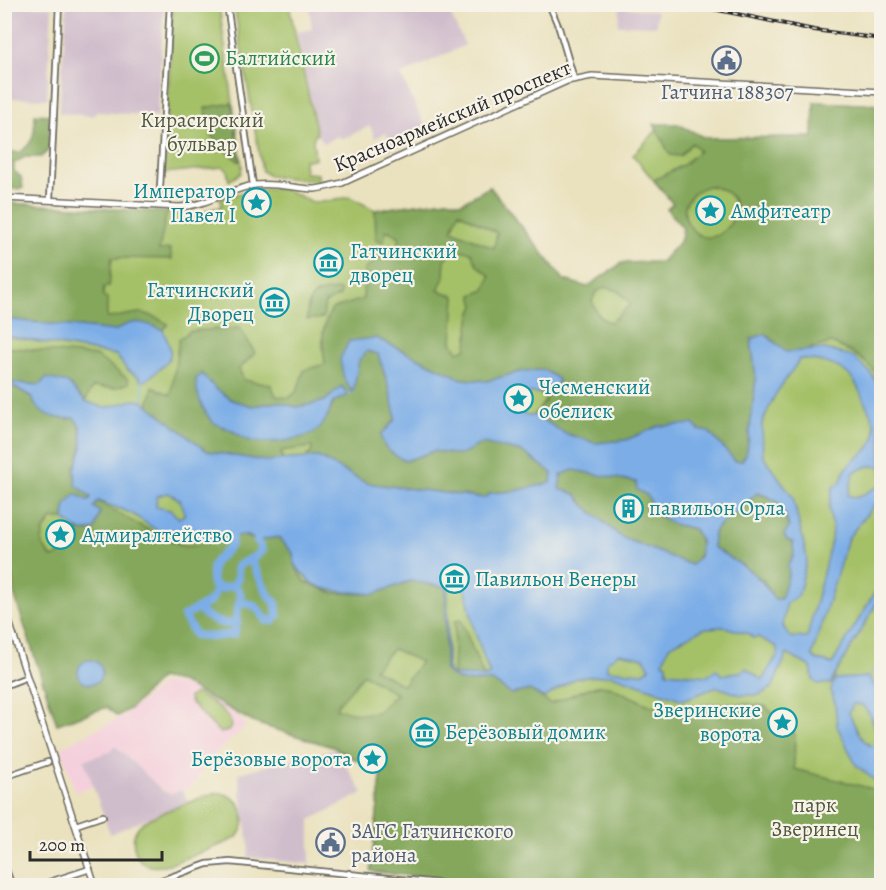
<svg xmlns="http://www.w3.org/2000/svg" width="886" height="890" viewBox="0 0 886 890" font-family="Alegreya,serif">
<rect width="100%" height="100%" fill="#f7f3e8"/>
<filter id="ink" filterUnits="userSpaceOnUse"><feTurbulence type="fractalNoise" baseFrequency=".0167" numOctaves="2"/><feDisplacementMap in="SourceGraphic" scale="12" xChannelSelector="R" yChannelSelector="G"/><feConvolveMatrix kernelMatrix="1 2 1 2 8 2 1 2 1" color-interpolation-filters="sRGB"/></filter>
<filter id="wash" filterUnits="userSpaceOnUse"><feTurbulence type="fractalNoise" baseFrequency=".008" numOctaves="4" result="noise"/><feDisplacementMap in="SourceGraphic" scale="24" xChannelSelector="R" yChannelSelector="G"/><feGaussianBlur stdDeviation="1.35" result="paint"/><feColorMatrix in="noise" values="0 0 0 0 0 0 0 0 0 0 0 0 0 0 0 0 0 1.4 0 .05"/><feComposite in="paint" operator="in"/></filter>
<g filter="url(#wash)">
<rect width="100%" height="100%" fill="#eae2bf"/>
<!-- built -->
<polygon fill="#f4cfdc" points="163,683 182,685 238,715 246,726 200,767 202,771 191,787 170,794 110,752 84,760 93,787 75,792 61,747 125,715"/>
<!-- industrial -->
<g fill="#d0bdcc">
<polygon points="5,5 52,7 47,99 5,98"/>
<polygon points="67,5 164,5 157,116 96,112 94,116 59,113"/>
<polygon points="309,5 454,5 453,11 449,11 465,45 401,75 428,132 388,150 384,141 389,139 386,133 375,138 370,126 342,139 338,136 324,143 318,134 297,32 312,29"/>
<polygon points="620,7 657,11 656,26 618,25"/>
<polygon points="115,746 163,791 170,794 182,790 188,801 110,834 84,760 110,752"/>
<polygon points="336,749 363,793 310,820 310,864 248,857 249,846 238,773"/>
</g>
<!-- green -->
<g fill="#a5c167" stroke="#687649" stroke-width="1.5">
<polygon points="173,5 219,5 242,166 241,173 229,181 227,170 223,167 164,173"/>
<polygon points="234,5 289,5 317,134 315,135 313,140 315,159 304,160 305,173 318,174 318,181 270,176 262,171"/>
<path d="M814,102l67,3v780l-387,1 -123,-15 11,-103 -28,-9 -18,-11 -81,-25 -74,-41 -21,-4 -29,30 -14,8 -10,-9 -50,17 -43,-130 -3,-30 -2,-159 -4,-19v-183l182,11 2,5c11,-2 17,-12 30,-11l3,-4 -2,-5 16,-5 38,-6 12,2 29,13 35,-6 25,13 72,-10 14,3 29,-16 74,93 23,7 35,-24 39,-1 20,-22 2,-12 -16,-19 6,-5 -40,-49 24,-25 30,-1 18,9 108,-1z"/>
<path d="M195,693c13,7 34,17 37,33l-4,5 -8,2 -30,-31 -1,-5z"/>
<path d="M221,793c21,5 30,26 16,44 -12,7 -25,11 -38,16 -21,8 -59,29 -65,-7 -2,-10 2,-19 10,-24 14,-10 51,-21 68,-28z"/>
</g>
<!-- forest -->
<g fill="#84a75c" stroke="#586944" stroke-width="1.5" fill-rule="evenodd">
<path d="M814,102l67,3v276c-12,-20 -28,-29 -50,-38l-30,8 -15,1 -20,-18 -15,5 5,40 -9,72 -5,10h-7l-26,-29 -50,-6 -33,14 -31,3 -31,-10 -31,-17 13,-16 -5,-6 14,-5 -32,-18 -36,10 -25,-2 -86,-41 -17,22 8,-9 11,3 11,33 7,32 -15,16 25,26 28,-10 26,3 22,-11 41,9 29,21 -1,10 -36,8 -24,2 -7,5 -118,-15 -48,-26 -10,1 -1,-3 4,-1v-3l1,-1v-3l-31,4 2,9 -18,1 -58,-10 -59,-45 5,-19 18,8 8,-56 11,-8 50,-3 15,25 -16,16 5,11 27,5 5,11 13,2 8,-7 7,-21 21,-6c-3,-23 -5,-35 7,-55l31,-10 1,-29 18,-15 17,-7v-12l-13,-6 -2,12 -8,-2 -1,-30 72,-10 14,3 29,-16 74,93 23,7 35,-24 39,-1 20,-22 2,-12 -16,-19 6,-5 -19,-24 29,-15 16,-14 -7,-8 -12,13 -10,-1 -16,-31h24l27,14 108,-1zM709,186c59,9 3,81 -21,37 -10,-18 4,-33 21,-37zM459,212l38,21 -3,15 -42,-18zM457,250l14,2 6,13 13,11 -5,14 -13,5 3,11c-8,13 -5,29 -9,43l-8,3 -6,-10 3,-46 -17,-6 6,-13 1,-18zM606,287l12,4 13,13 -20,18c-12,-2 -15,-11 -19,-21l4,-9zM202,374l13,14 17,12 21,6 25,-4 18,5 17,-3 12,-3 17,-15 -16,33 -79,21 -16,-10 -18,-8z"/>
<path d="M232,103l8,58h-2l-21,-18 -6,-8c5,-12 -5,-16 -6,-27z"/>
<path d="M35,114l15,1 -1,35 -8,7h-16l-11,6v8l7,6 2,11 -18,2v-46l8,8 6,1c17,-12 15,-20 16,-39z"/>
<path d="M5,203l162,9 -8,38 11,-1 2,10 -60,-1 -3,28 -5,1 -1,9 4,2v20c11,0 22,-5 34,-5 9,0 19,7 27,11l-5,6c-19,-8 -30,-12 -48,1l-110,-12z"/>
<path d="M340,290v6l-15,7 -2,15 -16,2c-1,-26 9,-29 33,-30z"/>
<path d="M5,347l91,9 32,23 1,4 -14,5 -22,-1 -8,14 -17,-17 -27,1 -35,-3 62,37 6,-1c14,14 7,35 1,51l16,28 -2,4 -23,3 -2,15h-12l-9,13 -1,12 10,14 7,-3 20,-20 -3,-5 13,2 4,-25 5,-6c15,10 71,42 87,44 27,3 43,-20 72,-4l21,-4 15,16 1,11 11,18 28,11 41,1 36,-13 36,6 -1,83c16,17 27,10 47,11l19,13 19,-4 21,14 35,-15 15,-4 10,2 38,18 16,4 52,-5h30l18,2 30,29 -1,34 87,22v94l-387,1 -123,-15 11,-103 -28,-9 -18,-11 -81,-25 -74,-41 -21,-4 -29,30 -14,8 -10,-9 -50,17 -43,-130 -3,-30 -2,-159 -4,-19v-24l1,-3zM393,649l28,13 -18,23 -29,-16zM364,674l32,20 -19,18 -16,2 -25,-5 2,-5z"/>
<path d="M573,469l63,13 11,12 9,20 17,10 21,5c9,15 10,23 -3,36l-70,-28 -37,-32 -8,-11 -17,-5 2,-14z"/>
<path d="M757,493l16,6 9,7 11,36 1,13 -6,11 1,7 -8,26h-7l-11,-19 -50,-33c-2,-21 9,-23 23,-34 7,-6 14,-14 21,-20z"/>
<polygon points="461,620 484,677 453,675 455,621"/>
</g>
<!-- water -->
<g fill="#7cade7" stroke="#546c89" stroke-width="1.5" fill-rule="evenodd">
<path d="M5,319l110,12c19,-13 28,-9 48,-1 9,21 13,27 -7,42 -6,4 -6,9 -15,9l-2,-4 -12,-7 -11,-15 -111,-19z"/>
<path d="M765,334l21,18 39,-3 28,8 17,15 11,17v78l-12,-1 -15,6 -6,23 8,3 25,-13v16l-7,4 -26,33 -36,117 4,4 16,5 49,-82v14l-51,88h-12l-5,-4 -2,-13 -24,-13 -15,34 -13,7h-18l-24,-8 -34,13 -71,-25 -36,3 -32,20 -14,-8 -19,4 -19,-13c-20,-1 -31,6 -47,-11l1,-83 -36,-6 -36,13 -38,-3 -13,-3 -13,-6 -16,-18 -1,-11 -15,-16 -21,4 -11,-6 -57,5 -33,-10 -25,-17 -33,-12 -4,6 6,5 -5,17c-13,6 -21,-1 -31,-10l2,-15 10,-10 13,7 2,-4 -15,-12 -1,-16 7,-19 -1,-23 -7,-9c-19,2 -37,-3 -43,-22l-26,-14 35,3 6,-7 22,5 17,18 20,7 29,-8 9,1 64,50 58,10 53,-4 48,26 118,15 7,-5 24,-2 36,-8 1,-10 -29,-21 -41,-9 -22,12 -26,-4 -29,10c-12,-7 -22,-11 -24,-26l15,-16 -7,-32 -11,-33 -11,-3 -8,9 -6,33 -9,-14 -4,-20 9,-18 27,-3 86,41 25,2 36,-10 21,-1 14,9v6c-11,13 -33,6 -49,8l-4,5 3,8 13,5 4,4 12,1 27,17 31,10 31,-3 33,-14 34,-2 6,6 10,2 26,29h7l5,-10 9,-72 -5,-40zM800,359c17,1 39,4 52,19 6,7 10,20 15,29 6,11 10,19 7,31 -5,19 -28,19 -33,43l-8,6 -4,21 3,19 -1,14 -24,97 -17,-1 -7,-11 3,-21 13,-11 8,-36 -14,-61 -30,-41 -1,-33 13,-28zM573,470l63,12 1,8 10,5 9,19 17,10 21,5 7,12 -2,17 -8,7 -70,-28 -37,-32 -8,-11 -17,-5 2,-14zM168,493c11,5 16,10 16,22l-5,3 -9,-8 -14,-3 1,-11zM757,493c21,5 27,14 32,34l-5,8 3,5 6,2 1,13 -6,11 1,7 -8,26h-7c-19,-32 -33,-32 -61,-52 -2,-21 8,-23 23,-34 7,-6 14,-14 21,-20zM451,573h4l3,11 8,7 8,38 16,46 -5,2 -33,-2 -5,-6 1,-81 2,-2 -1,-10zM724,627l25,7 4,4 5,-1 19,10 1,7 -16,26 -16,-12 -3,3 -21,4 -6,-6 -8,7 -41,-4v-8l-4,-2 6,-16 36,-18zM619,653l25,5 6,10 -8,5 -35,-3v-8z"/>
<path d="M202,374l13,14 17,12 21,6 25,-4 18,5 17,-3 12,-3 17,-15 6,9 -15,7c-4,10 -7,21 -16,28 -14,11 -56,16 -72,9 -5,-3 -10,-7 -16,-10 -5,-2 -12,-4 -16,-7 -11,-11 -17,-29 -17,-43z"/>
<circle cx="90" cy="672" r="12"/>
<path d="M868,677l13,15v82l-3,5 -4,1 -18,-15 -19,-39 -2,-23 -4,-11 1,-7 3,-6zM853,704l9,1c10,11 17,24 13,39l-3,2c-12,-5 -18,-22 -23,-33z"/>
</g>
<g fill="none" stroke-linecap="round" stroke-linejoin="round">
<!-- stream -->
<g stroke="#7cade7" stroke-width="1.5">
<polyline points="143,381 143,401"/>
<polyline points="348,395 353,393"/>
<polyline points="869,677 882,661"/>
</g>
<!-- river -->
<g stroke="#7cade7" stroke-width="8">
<path d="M232,535l-1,10c-14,19 -22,11 -18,40l7,4 14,-4 4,-7 -1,-11c8,-8 18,-7 25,-17l-5,-9"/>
<path d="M217,587l-6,14 -27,15 11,19 17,2 22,-3c2,-7 2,-14 3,-21 1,-12 9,-17 -3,-28"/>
<path d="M241,603c15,0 17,6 25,17l7,1 4,-5 -1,-13 -7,-7 -19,-37"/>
<path d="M198,609c11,11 23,17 39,14"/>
</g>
</g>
</g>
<g filter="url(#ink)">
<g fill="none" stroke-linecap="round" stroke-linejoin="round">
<defs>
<g id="minor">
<polyline points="227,4 253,185"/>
<polyline points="549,4 559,28 574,79"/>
<polyline points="50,199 59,4"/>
<polyline points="159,206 170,4"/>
<polyline points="4,686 27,677"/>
<polyline points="4,777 48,762"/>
<polyline points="76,825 103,816"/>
<polyline points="4,864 12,886"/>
<polyline points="349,873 352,886"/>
<polyline points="37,886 90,869"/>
<polyline points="145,886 207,864 230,862 468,886"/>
</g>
<g id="major">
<path d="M4,198l175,9c27,-1 50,-18 76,-22 21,-3 40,4 60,4 9,-1 18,-4 27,-6l225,-102 25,-5 290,16"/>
<polyline points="4,606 95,886"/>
</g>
</defs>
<!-- minor casing -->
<use href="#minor" stroke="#6e6b5f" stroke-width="8"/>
<!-- major casing -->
<use href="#major" stroke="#6e6b5f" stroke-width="8"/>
<!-- minor -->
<use href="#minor" stroke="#fff" stroke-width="4.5"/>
<!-- major -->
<use href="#major" stroke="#fff" stroke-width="5"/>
<defs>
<polyline id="rail" points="689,4 814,30 882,39"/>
</defs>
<!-- rail casing -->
<use href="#rail" stroke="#2b2b2b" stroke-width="4"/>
<!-- rail -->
<use href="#rail" stroke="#f7f3e8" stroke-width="1.5" stroke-dasharray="4.5" stroke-linecap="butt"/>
</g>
</g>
<!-- icons -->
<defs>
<symbol id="stadium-ring" viewBox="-11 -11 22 22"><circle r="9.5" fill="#f7f3e8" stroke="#2e9e5b" stroke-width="1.5"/><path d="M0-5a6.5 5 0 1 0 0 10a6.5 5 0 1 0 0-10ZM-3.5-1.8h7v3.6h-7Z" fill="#2e9e5b"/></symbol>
<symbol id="civic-ring" viewBox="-11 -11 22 22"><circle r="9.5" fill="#f7f3e8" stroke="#5c6f8a" stroke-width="1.5"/><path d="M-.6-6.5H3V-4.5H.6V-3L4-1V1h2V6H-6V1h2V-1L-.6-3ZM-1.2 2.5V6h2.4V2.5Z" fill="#5c6f8a"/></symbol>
<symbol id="sight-ring" viewBox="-11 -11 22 22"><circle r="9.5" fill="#f7f3e8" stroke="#0f9aa8" stroke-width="1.5"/><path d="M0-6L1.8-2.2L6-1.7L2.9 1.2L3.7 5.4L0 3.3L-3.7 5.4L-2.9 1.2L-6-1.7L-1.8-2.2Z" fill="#0f9aa8"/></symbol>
<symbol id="museum-ring" viewBox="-11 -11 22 22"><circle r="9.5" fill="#f7f3e8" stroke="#0f9aa8" stroke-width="1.5"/><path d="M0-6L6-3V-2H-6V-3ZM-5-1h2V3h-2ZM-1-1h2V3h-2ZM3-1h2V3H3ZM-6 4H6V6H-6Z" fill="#0f9aa8"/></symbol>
<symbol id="building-ring" viewBox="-11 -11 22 22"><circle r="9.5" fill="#f7f3e8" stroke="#0f9aa8" stroke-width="1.5"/><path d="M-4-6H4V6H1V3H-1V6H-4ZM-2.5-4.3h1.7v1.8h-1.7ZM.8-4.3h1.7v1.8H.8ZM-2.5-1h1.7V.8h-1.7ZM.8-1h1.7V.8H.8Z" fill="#0f9aa8"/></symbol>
</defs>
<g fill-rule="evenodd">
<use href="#stadium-ring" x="188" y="42" width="33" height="33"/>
<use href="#civic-ring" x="710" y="44" width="33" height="33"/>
<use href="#sight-ring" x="240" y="186" width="33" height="33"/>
<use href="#sight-ring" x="694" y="194" width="33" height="33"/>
<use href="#museum-ring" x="312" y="246" width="33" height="33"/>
<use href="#museum-ring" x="258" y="286" width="33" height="33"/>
<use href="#sight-ring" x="502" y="382" width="33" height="33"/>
<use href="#building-ring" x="612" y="492" width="33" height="33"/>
<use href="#sight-ring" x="44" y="518" width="33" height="33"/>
<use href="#museum-ring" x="438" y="562" width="33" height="33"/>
<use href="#sight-ring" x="766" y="706" width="33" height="33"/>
<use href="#museum-ring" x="408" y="716" width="33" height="33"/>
<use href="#sight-ring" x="356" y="742" width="33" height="33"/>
<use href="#civic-ring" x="314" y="826" width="33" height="33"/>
</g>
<g text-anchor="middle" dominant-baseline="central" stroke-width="4.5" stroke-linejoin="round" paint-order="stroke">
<!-- leisure labels -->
<g font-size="21" fill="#27864d" stroke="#f7f3e8" text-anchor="start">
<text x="225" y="58">Балтийский</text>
</g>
<!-- service labels -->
<g font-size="21" fill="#4e5e75" stroke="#f7f3e8">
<text x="727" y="92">Гатчина 188307</text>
<text x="351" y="831" text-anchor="start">ЗАГС Гатчинского<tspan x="351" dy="24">района</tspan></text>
</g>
<!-- street labels -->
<g font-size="21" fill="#2b2b2b" stroke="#f7f3e8">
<text transform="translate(452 116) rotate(-23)">Красноармейский проспект</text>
</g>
<!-- park labels -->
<g font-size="21" fill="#50583d" stroke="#f7f3e8">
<text x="202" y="120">Кирасирский<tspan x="202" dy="24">бульвар</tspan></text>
<text x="815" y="805">парк<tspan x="815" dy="24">Зверинец</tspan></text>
</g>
<!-- culture labels -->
<g font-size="21" fill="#0d838f" stroke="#f7f3e8" text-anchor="start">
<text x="236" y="191" text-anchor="end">Император<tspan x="236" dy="24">Павел I</tspan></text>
<text x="731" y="211">Амфитеатр</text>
<text x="350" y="251">Гатчинский<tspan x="350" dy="24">дворец</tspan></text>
<text x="254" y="290" text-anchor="end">Гатчинский<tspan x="254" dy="24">Дворец</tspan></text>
<text x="539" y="387">Чесменский<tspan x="539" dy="24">обелиск</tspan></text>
<text x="649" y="508">павильон Орла</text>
<text x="82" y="535">Адмиралтейство</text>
<text x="475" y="579">Павильон Венеры</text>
<text x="761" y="710" text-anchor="end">Зверинские<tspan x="761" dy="24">ворота</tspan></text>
<text x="445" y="732">Берёзовый домик</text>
<text x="352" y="759" text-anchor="end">Берёзовые ворота</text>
</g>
</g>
<!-- margin -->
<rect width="886" height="890" fill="none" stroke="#f7f3e8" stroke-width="24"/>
<!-- scale -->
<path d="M30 851v9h132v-9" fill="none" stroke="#2b2b2b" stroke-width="3"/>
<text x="39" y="851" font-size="18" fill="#2b2b2b" stroke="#f7f3e8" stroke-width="4.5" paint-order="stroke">200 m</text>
</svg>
